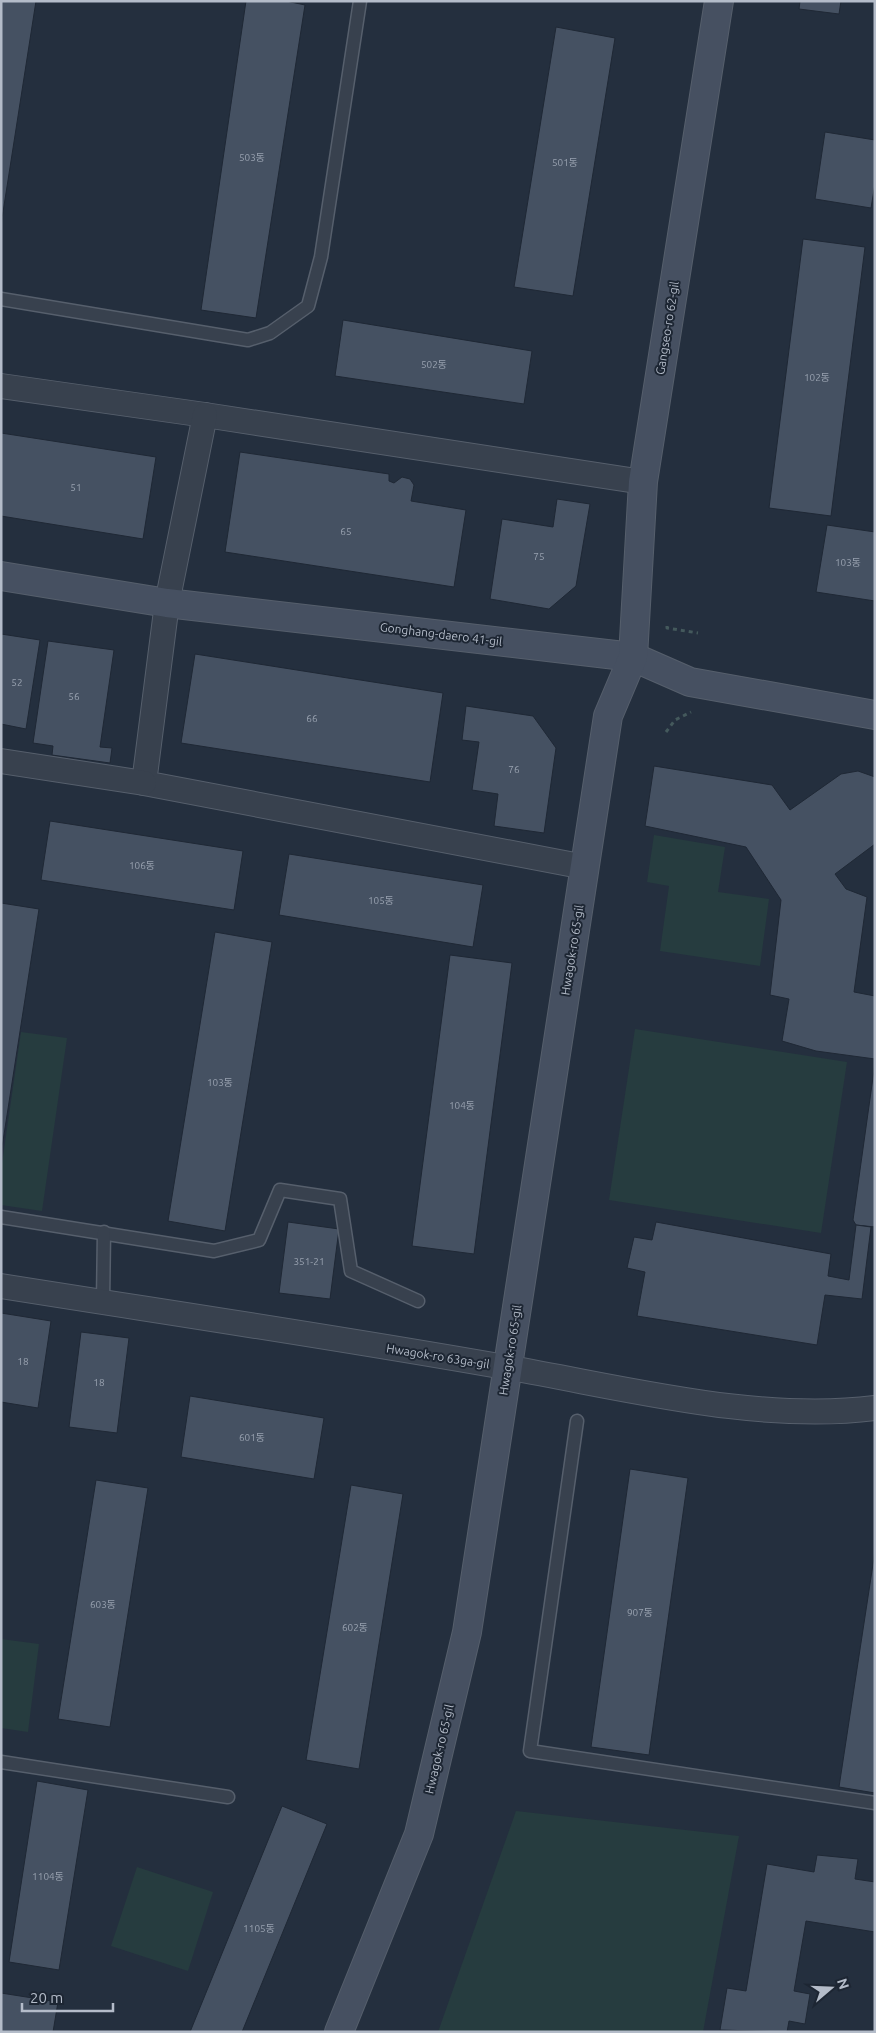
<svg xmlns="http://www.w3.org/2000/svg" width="876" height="2033" viewBox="0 0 876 2033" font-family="Ubuntu,'Noto Sans KR',sans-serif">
<rect width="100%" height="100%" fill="#242f3e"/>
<!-- green -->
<g fill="#263c3f">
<polygon points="654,835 725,847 718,892 769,899 760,966 660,951 669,886 647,882"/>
<polygon points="635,1029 847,1062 821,1233 609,1200"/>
<polygon points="21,1032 67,1038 42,1211 1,1205 1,1170"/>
<polygon points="1,1639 39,1644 28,1732 1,1728"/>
<polygon points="516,1811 739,1836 703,2032 438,2032"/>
<polygon points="137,1867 213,1892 188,1971 111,1946"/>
</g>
<!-- building -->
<g fill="#455162" stroke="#1f2835">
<polygon points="1,1 36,1 1,225"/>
<polygon points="246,1 286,1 305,5 256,318 201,310"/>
<polygon points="800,1 841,1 839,14 799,9"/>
<polygon points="556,27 615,38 573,296 514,287"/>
<polygon points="825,132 875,140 875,184 871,208 815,199"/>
<polygon points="803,239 865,247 831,516 769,508"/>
<polygon points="343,320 532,351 524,404 335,376"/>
<polygon points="1,433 156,457 143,539 1,516"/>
<polygon points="240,452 389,474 389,481 394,483 402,477 410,479 414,485 411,501 466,510 454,587 225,552"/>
<polygon points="557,499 590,504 576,586 549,609 490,599 502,519 553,527"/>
<polygon points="827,525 875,532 875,601 816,592"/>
<polygon points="1,634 40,640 26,729 1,724"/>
<polygon points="48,641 114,650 100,747 112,748 110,763 52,755 53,746 33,743"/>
<polygon points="195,654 443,693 430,782 181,743"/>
<polygon points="466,706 533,716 556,748 544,833 494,826 498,794 472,790 479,742 462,740"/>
<polygon points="654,766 772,785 790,810 841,774 858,771 875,777 875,844 835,874 846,889 867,897 854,992 875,996 875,1059 816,1051 782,1041 789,999 770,995 781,900 746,847 645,826"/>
<polygon points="50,821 243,851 234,910 41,880"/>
<polygon points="289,854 483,885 473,947 279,915"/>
<polygon points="1,903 39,909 1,1154"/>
<polygon points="215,932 272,942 225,1231 168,1221"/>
<polygon points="450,955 512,963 474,1254 412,1246"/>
<polygon points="875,1063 875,1227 856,1225 853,1220"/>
<polygon points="288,1222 339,1229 330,1299 279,1293"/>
<polygon points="656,1222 831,1254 828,1276 849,1280 856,1225 871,1227 862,1299 825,1295 817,1345 637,1316 645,1272 627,1268 634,1237 652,1240"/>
<polygon points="1,1313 51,1321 38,1408 1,1402"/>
<polygon points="81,1332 129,1338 117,1433 69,1427"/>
<polygon points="190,1396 324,1418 314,1479 181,1457"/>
<polygon points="630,1469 688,1478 649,1755 591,1747"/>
<polygon points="96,1480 148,1488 110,1727 58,1719"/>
<polygon points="351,1485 403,1494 359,1769 306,1760"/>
<polygon points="875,1551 875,1793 839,1787"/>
<polygon points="37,1781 88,1790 59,1970 9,1962"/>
<polygon points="282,1806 327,1824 242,2032 190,2032"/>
<polygon points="817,1855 858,1859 855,1879 875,1882 875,1932 806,1921 794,1991 810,1994 805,2024 789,2021 787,2032 720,2030 727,1988 746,1991 767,1864 814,1872"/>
<polygon points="1,1993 58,2002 53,2032 1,2032"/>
</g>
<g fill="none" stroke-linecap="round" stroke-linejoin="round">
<defs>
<g id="lane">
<polyline points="1,299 248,340 270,333 308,306 321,257 360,1"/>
<polyline points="1,1217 214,1251 259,1240 280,1190 340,1199 351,1271 418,1301"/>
<polyline points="103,1302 104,1232"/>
<polyline points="577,1421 530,1751 875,1803"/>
<polyline points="1,1762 228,1797"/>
</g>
<g id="street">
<polyline points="1,386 205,415 643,482"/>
<polyline points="205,415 167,603 144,783 585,867"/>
<polyline points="1,761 144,783"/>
<path d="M1,1286c170,27 340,52 509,82 116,20 248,55 365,40"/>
</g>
<g id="secondary">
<polyline points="1,576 167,603 633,657 690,682 875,715"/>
<polyline points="339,2032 419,1834 467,1632 608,716 633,657 643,482 719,1"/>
</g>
</defs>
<!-- lane casing -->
<use href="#lane" stroke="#565f6c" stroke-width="15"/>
<!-- street casing -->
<use href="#street" stroke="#565f6c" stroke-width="26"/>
<!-- secondary casing -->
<use href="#secondary" stroke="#565f6c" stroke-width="30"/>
<!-- path -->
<g stroke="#44595c" stroke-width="3" stroke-dasharray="4 4" stroke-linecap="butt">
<polyline points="667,626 667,628 698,633"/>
<polyline points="666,732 675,720 691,712"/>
</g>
<!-- lane -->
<use href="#lane" stroke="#38414e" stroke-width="12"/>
<!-- street -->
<use href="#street" stroke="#38414e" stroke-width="24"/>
<!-- secondary -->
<use href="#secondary" stroke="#465061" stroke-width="28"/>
</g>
<g text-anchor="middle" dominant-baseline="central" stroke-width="4" stroke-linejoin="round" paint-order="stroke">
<!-- number labels -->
<g font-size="10" fill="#98a1af">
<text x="252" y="157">503동</text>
<text x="565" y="162">501동</text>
<text x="434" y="364">502동</text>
<text x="817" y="377">102동</text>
<text x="76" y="487">51</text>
<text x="346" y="531">65</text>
<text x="539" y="556">75</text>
<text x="848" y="562">103동</text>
<text x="17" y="682">52</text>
<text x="74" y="696">56</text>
<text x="312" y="718">66</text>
<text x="514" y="769">76</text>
<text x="142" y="865">106동</text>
<text x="381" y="900">105동</text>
<text x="220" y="1082">103동</text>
<text x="462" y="1105">104동</text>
<text x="309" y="1261">351-21</text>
<text x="23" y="1361">18</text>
<text x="99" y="1382">18</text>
<text x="252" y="1437">601동</text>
<text x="103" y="1604">603동</text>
<text x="640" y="1612">907동</text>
<text x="355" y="1627">602동</text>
<text x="48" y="1876">1104동</text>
<text x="259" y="1928">1105동</text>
</g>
<!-- street labels -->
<g font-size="12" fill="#b4bcc9" stroke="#1d2633">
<text transform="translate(667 328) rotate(-81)">Gangseo-ro 62-gil</text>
<text transform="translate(441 634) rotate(7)">Gonghang-daero 41-gil</text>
<text transform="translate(572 950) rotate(-81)">Hwagok-ro 65-gil</text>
<text transform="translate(510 1350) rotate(-81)">Hwagok-ro 65-gil</text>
<text transform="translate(438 1356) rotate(9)">Hwagok-ro 63ga-gil</text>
<text transform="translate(439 1749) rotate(-77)">Hwagok-ro 65-gil</text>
</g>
</g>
<!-- border -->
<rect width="876" height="2033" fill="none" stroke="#b4bcc9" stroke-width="5"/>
<!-- north arrow -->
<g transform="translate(831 1988) rotate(71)" stroke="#1d2633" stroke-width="4" paint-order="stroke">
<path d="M0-4L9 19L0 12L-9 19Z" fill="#b4bcc9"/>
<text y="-8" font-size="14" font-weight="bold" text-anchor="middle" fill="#b4bcc9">N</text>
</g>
<!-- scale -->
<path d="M22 2003v8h91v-8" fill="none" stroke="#b4bcc9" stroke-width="2.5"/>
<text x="30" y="2003" font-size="15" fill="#b4bcc9" stroke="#1d2633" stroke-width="4" paint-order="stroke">20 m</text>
</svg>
